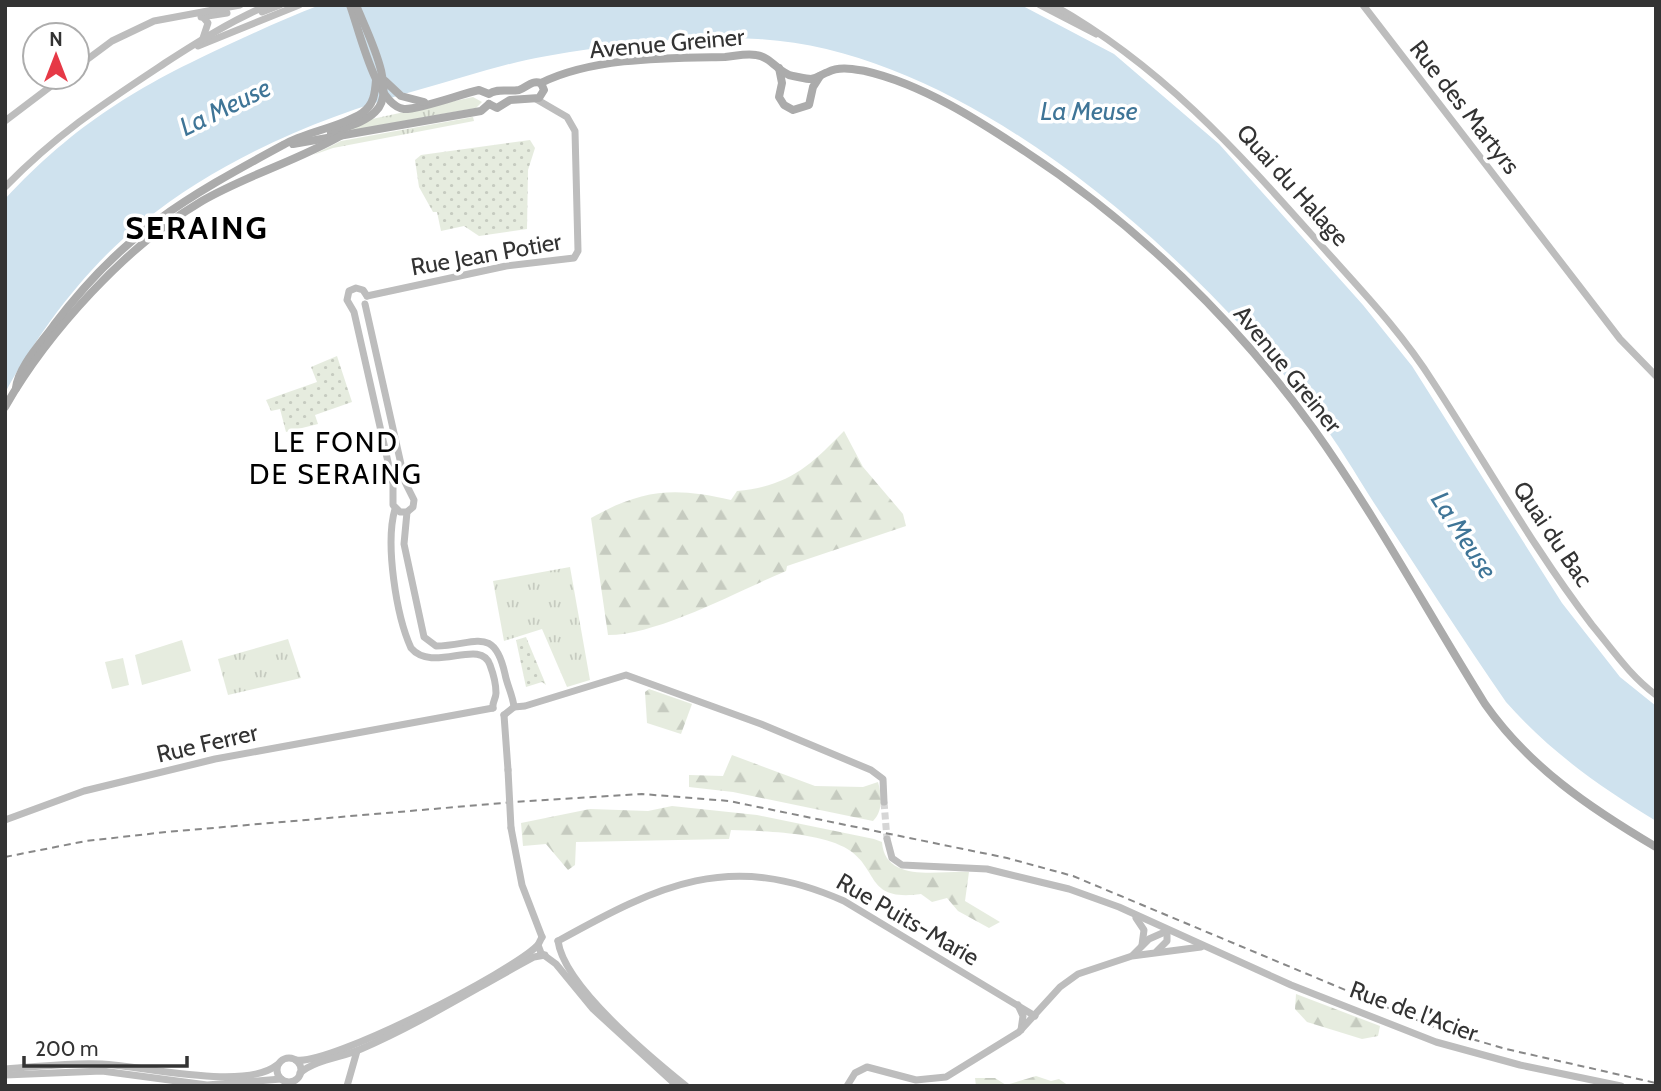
<svg xmlns="http://www.w3.org/2000/svg" width="1661" height="1091" viewBox="0 0 1661 1091" font-family="Cabin,sans-serif">
<defs>
<pattern id="grass-tufts" width="24" height="20" patternUnits="userSpaceOnUse" patternTransform="scale(1.75)"><rect width="24" height="20" fill="#e6ecdf"/><path d="M3 7l-1-3M5 7V3M7 7l1-3M15 17l-1-3M17 17v-4M19 17l1-3" fill="none" stroke="#c6cbc0"/></pattern>
<pattern id="forest-firs" width="22" height="20" patternUnits="userSpaceOnUse" patternTransform="scale(1.75)"><rect width="22" height="20" fill="#e6ecdf"/><path d="M5 1l3.5 6h-7zM16 11l3.5 6h-7z" fill="#c6cbc0"/></pattern>
<pattern id="park-dots" width="8" height="8" patternUnits="userSpaceOnUse" patternTransform="scale(1.75)"><rect width="8" height="8" fill="#e6ecdf"/><path d="M2 2h.1M6 6h.1" fill="none" stroke="#c6cbc0" stroke-width="1.8" stroke-linecap="round"/></pattern>
</defs>
<rect width="100%" height="100%" fill="#fff"/>
<!-- grass -->
<g fill="url(#grass-tufts)">
<polygon points="473,97 482,102 476,108 336,133 363,121"/>
<polygon points="473,117 474,121 333,148 313,155 341,141"/>
<polygon points="570,567 590,680 567,687 542,629 504,641 493,581"/>
<polygon points="288,639 301,678 228,695 218,659"/>
</g>
<!-- forest -->
<g fill="url(#forest-firs)">
<path d="M844,431l19,36 40,47 3,12 -119,40 -1,5c-48,20 -128,64 -178,64l-17,-117c52,-29 83,-31 140,-18l6,-9c52,-5 73,-25 107,-60z"/>
<polygon points="649,689 692,704 681,734 647,723 645,692"/>
<path d="M732,755l83,31 48,1 15,-5c4,14 5,29 -5,39l-140,-29 -44,-5v-12l34,1z"/>
<path d="M672,806l85,9 117,24 8,3c3,42 58,28 87,30l-4,29 35,21 -11,6 -31,-17 -11,-13 -15,4 -11,-8c-58,8 -40,-27 -77,-47 -29,-15 -82,-16 -113,-17l-2,9 -153,3 -1,23 -7,5 -22,-26 -23,2 -2,-23 69,-14 58,2z"/>
<polygon points="1296,994 1380,1026 1378,1036 1362,1039 1307,1022 1295,1009"/>
<polygon points="1036,1076 1051,1081 1059,1079 1069,1086 976,1086 975,1078 995,1078 1006,1085"/>
</g>
<!-- park -->
<g fill="url(#park-dots)">
<polygon points="530,140 535,148 528,170 527,229 479,236 464,226 441,231 437,212 433,212 419,187 415,160 421,155"/>
<polygon points="337,356 352,402 315,415 318,424 286,432 280,409 271,411 266,400 317,382 311,367"/>
<polygon points="526,637 546,685 542,682 526,687 516,640"/>
</g>
<!-- pitch -->
<g fill="#e6ecdf">
<polygon points="182,640 191,671 142,685 135,655"/>
<polygon points="123,658 129,685 112,689 105,662"/>
</g>
<!-- water -->
<path fill="#cfe2ee" d="M320,5h701l93,49 105,90 144,161 49,61 150,237 58,74 36,29v115c-56,-34 -107,-70 -150,-119 -45,-65 -88,-133 -132,-199 -19,-30 -37,-61 -58,-88 -122,-160 -349,-365 -558,-376 -69,-4 -143,5 -211,17 -43,7 -87,23 -129,34 -98,27 -196,68 -275,132 -55,43 -105,110 -138,171v-194c71,-76 133,-113 227,-156 29,-13 58,-27 88,-38z"/>
<g fill="none" stroke-linecap="round" stroke-linejoin="round">
<!-- secondary-tunnel -->
<polyline stroke="#d6d6d6" stroke-width="7" stroke-dasharray="7 3.5" stroke-linecap="butt" points="884,802 887,839"/>
<!-- secondary -->
<g stroke="#bdbdbd" stroke-width="7">
<polyline points="1040,5 1096,34"/>
<path d="M1053,5c109,61 184,146 266,238 40,45 82,88 114,139 53,81 100,166 159,243 20,24 38,51 64,70"/>
<polyline points="1363,5 1620,339 1656,376"/>
<polyline points="262,12 280,5"/>
<polyline points="201,17 227,13"/>
<polyline points="203,17 208,23 203,38"/>
<polyline points="198,46 299,5"/>
<polyline points="77,67 112,41 154,21 240,5"/>
<polyline points="5,121 63,77"/>
<path d="M5,187c53,-54 98,-83 160,-124 34,-22 66,-42 103,-58"/>
<polyline points="367,296 506,266 574,258 578,251 575,131 567,117 536,99"/>
<polyline points="365,304 405,482 414,500 413,507 407,512 400,512 393,505 393,484 354,312 347,300 349,291 356,288 363,290 367,296"/>
<path d="M395,509c-10,34 1,106 16,139 22,26 70,-11 79,17 3,8 6,20 6,28 0,6 -4,9 -3,15"/>
<path d="M407,512l-3,32 20,93 12,9c38,0 58,-22 69,28 2,11 8,22 9,33"/>
<polyline points="504,715 514,707 525,706 626,675 761,724 871,770 883,779 884,802"/>
<polyline points="504,715 508,770"/>
<polyline points="5,820 84,791 215,759 493,708"/>
<polyline points="511,828 522,885 542,937"/>
<polyline points="887,839 892,858 902,865 987,869 1069,889 1119,907 1291,985 1436,1042 1520,1065 1621,1086"/>
<polyline points="1136,918 1144,930 1142,945"/>
<polyline points="542,937 538,945 541,953 556,964 593,1009 677,1086"/>
<path d="M558,941c101,-56 171,-91 286,-40l191,115"/>
<path d="M558,941c6,45 92,116 128,145"/>
<polyline points="1157,951 1167,941 1167,931"/>
<polyline points="1133,955 1149,939 1167,931"/>
<polyline points="1018,1005 1023,1016 1021,1030"/>
<circle cx="289" cy="1070" r="12"/>
<path d="M296,1060c33,6 216,-88 242,-115"/>
<path d="M5,1069c33,-2 65,-7 97,-5 42,2 143,27 175,1"/>
<path d="M300,1073c17,-14 41,-15 61,-24 60,-26 115,-61 173,-92l11,-2"/>
<polyline points="5,1075 102,1071 207,1085 281,1079"/>
<polyline points="347,1086 357,1051"/>
<polyline points="847,1086 855,1073 867,1067 916,1080 946,1077 1019,1032 1060,987 1078,974 1132,956 1201,947"/>
</g>
<!-- primary -->
<g stroke="#ababab" stroke-width="8">
<path d="M350,5c9,24 26,101 54,104 14,1 57,-15 75,-19l10,4c8,-6 19,-2 30,-4 9,-3 12,-10 22,-7"/>
<polyline points="779,68 782,83 779,97 784,105 793,110 809,105 813,87 820,76"/>
<polyline points="385,81 401,96 424,102"/>
<path d="M541,83c52,-26 127,-25 184,-26 11,-1 21,-4 31,-2 16,2 23,19 37,21 6,1 13,3 18,3 7,-1 11,-5 17,-7 11,-6 25,-3 37,-1 57,13 113,49 161,81 111,73 210,169 287,276 63,88 115,185 172,276 44,63 105,104 171,143"/>
<polyline points="489,104 497,108 510,100 539,98 544,90 541,83"/>
<path d="M331,133c14,-6 33,-10 44,-21 24,-21 -9,-81 -19,-107"/>
<polyline points="293,144 481,111 489,104"/>
<path d="M16,388c2,-21 26,-46 38,-63 69,-92 131,-127 229,-180 24,-14 56,-17 79,-32 12,-8 13,-20 14,-33"/>
<path d="M5,407c43,-75 122,-162 197,-206 45,-26 95,-40 140,-66"/>
</g>
<!-- rail -->
<polyline stroke="#888" stroke-width="2" stroke-dasharray="7 5" stroke-linecap="butt" points="5,857 86,841 166,832 514,802 642,794 729,801 1007,858 1073,876 1441,1030 1506,1049 1656,1083"/>
<!-- secondary-bridge -->
<polyline stroke="#bdbdbd" stroke-width="7" points="508,770 511,828"/>
</g>
<g text-anchor="middle" dominant-baseline="central" stroke-width="7" stroke-linejoin="round" paint-order="stroke">
<!-- street labels -->
<g font-size="24" fill="#333" stroke="#fff">
<text transform="translate(667 43) rotate(-5)">Avenue Greiner</text>
<text transform="translate(1465 107) rotate(52)">Rue des Martyrs</text>
<text transform="translate(1293 185) rotate(48)">Quai du Halage</text>
<text transform="translate(486 254) rotate(-10)">Rue Jean Potier</text>
<text transform="translate(1288 369) rotate(51)">Avenue Greiner</text>
<text transform="translate(1553 534) rotate(56)">Quai du Bac</text>
<text transform="translate(207 743) rotate(-13)">Rue Ferrer</text>
<text transform="translate(908 919) rotate(30)">Rue Puits-Marie</text>
<text transform="translate(1414 1011) rotate(20)">Rue de l'Acier</text>
</g>
<!-- water labels -->
<g font-size="26" font-style="italic" fill="#3f7597" stroke="#fff">
<text transform="translate(225 107) rotate(-26)">La Meuse</text>
<text x="1089" y="111">La Meuse</text>
<text transform="translate(1464 535) rotate(57)">La Meuse</text>
</g>
<!-- quarter labels -->
<g font-size="28" letter-spacing="2" fill="#000" stroke="#fff">
<text x="336" y="442">LE FOND<tspan x="336" dy="32">DE SERAING</tspan></text>
</g>
<!-- district labels -->
<g font-size="32" font-weight="bold" letter-spacing="2" fill="#000" stroke="#fff">
<text x="197" y="227">SERAING</text>
</g>
</g>
<!-- border -->
<rect width="1661" height="1091" fill="none" stroke="#333333" stroke-width="14"/>
<!-- north arrow -->
<g transform="translate(56 56)"><circle r="33" fill="#ffffff" stroke="#adadad" stroke-width="2"/>
<path d="M0-5L12 26L0 18L-12 26Z" fill="#e63946"/>
<text y="-10" font-size="19" font-weight="bold" text-anchor="middle" fill="#333333">N</text>
</g>
<!-- scale -->
<path d="M24 1056v10h163v-10" fill="none" stroke="#333333" stroke-width="3.5"/>
<text x="35" y="1056" font-size="21" fill="#333333" stroke="#ffffff" stroke-width="5" paint-order="stroke">200 m</text>
</svg>
